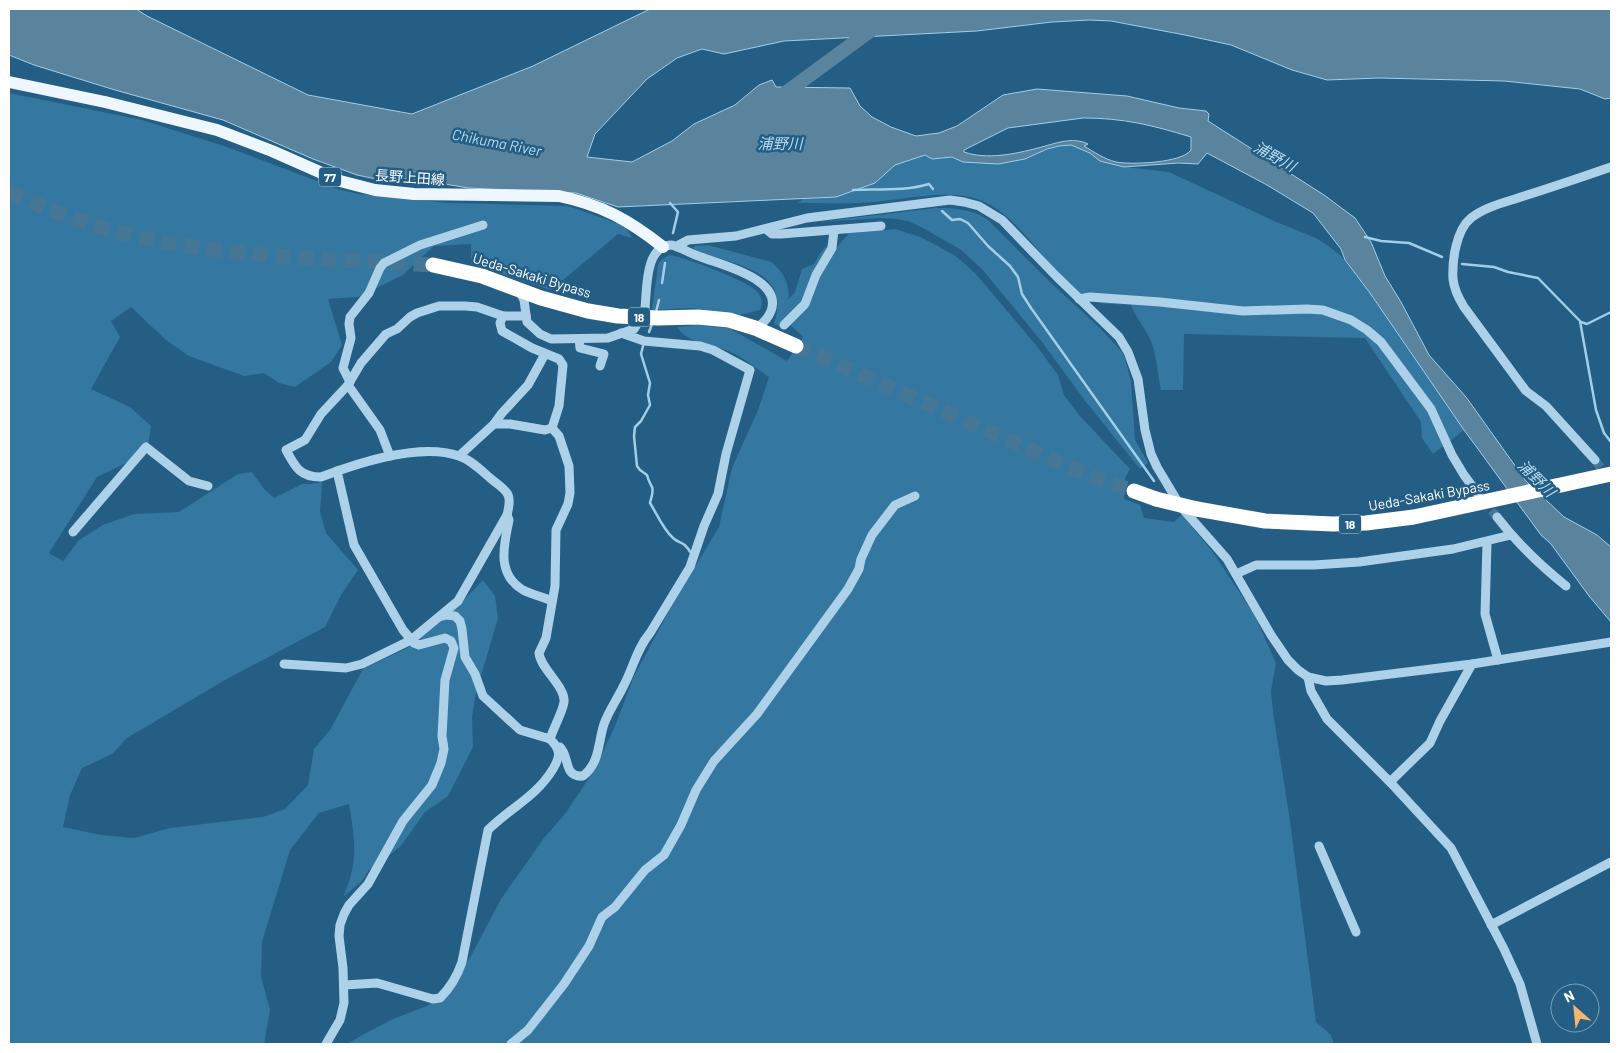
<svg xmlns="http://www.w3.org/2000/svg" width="1620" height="1053" viewBox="0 0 1620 1053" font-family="Barlow,'Noto Sans JP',sans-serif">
<rect width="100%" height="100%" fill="#245e84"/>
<!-- green -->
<g fill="#3477a0">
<path d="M9,93l133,27 85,27 114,43 18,4 90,9 119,3 57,20 7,12 -14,-4 -67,56 -80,-26v-20l-37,2 -31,29 -45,22 -30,2 14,46 -11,17 -36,25 -16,-4 -15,-10 -20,3 -55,-20 -23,-16 -35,-33 -20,14 9,16 -29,52 39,18 21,19 -4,27 -50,24 -48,76 14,8 16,-21 24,-15 31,-11 45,-2 59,-38 14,-2 12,17 10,9 28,-14h10l10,-2 -2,30 6,21 32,37 -17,25 -16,32 -100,53 -98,58 -15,16 -30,14 -12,27 -7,32 38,8 33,3 36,-10 93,-11 22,-8 23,-24 6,-36 16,-19 33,-61 44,-21 52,-43 24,-25 12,16 3,22 -22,75 -4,24 1,30 -25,49 -23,16 -25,35 -31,23 -7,11 -19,16c16,-35 12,-56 6,-93l-30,9 -29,37 -28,92 -1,34 9,34 -6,34h-255z"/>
<path d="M1071,145l19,8 10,8 24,6 45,5 105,49 42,17 11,7 13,10 30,38 94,137 -31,24 -11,-16 -1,-16 -56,-84 -181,-4 -1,56h-22c-3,-14 -4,-30 -8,-43 -4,-15 -16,-26 -22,-42 -11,-1 -27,0 -38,-4 -10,-4 -19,-12 -27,-20 -26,-25 -52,-68 -86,-81 -34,-13 -85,2 -121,3 -20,1 -40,0 -61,0l5,-4 33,-2 39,-14 20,-18 30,-10 7,4 20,-2 11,5 62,-3 22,-10 12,-3z"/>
<path d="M936,208c18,0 35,1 51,11l63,63 50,46 22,24 3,7 6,22 4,59 13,23 -8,6 -54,-67 -44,-60 -60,-73 -21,-19 -38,-22 -15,-7 -12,-2 -16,-1 -62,4z"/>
<path d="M895,229l25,8 18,9 19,11 18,16 61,72 22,30 6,20 15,20 51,54 -5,9 -1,21 16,6 4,13 30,4 8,-7 30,36 42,63 22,49 -5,28 2,21 17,109 26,201 15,13 3,9h-987l17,-10 29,-15 34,-13 27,-23 18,-29 29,-55 43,-61 21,-24 30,-45 20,-43 19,-50 41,-76 44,-73 13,-59 26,-58 11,-33c-12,-8 -24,-18 -36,-24 -19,-9 -44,-8 -56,-26l22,-2 30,3 58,33 16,-24 -14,-13 49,-78 11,-13z"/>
<path d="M829,242l1,3 -27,58 -22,24 -7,-3c15,-45 -21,-56 -56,-66 -9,-2 -19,-4 -25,-10l1,-2 14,-1 63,17c12,9 20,23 17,38l7,-8 7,-23 12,-5 5,-9z"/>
<path d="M669,255c13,1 75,25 85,34 7,5 10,13 6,21l-20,5 -48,-7 -40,2 6,-45 3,-5z"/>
</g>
<!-- water -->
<path fill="#5a839d" stroke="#a1cee9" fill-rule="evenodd" d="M9,9h127l11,7 161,79 104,19 121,-48 117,-57h961v89l-6,1 -25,-10 -76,-8 -125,-3 -52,2 -35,-10 -61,-25 -46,-10 -74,-14 -21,-1 -38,2 -75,9 -193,10 -60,13 -22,-5 -25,9 -30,21 -52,55 -8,23 45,5 40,-21 22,-17 41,-19 24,-20 13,-5 4,7 74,1 10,18 12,11 19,10 25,9 23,-3 18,-7 46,-31 34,-6 90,7 52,12 27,3 3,3 -1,7 116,74 31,23 16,24 14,34 16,26 28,53 37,42 60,84 38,36 33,18 14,12v75l-22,-26 -38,-52 -10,-9 -77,-105 -94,-137 -25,-33 -4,-11 -28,-36 -46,-28 -60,-32 -9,11 -20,-1 -54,4 -24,-6 -10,-8 -19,-8 -12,1 -12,3 -22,10 -27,5 -35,-2 -11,-5 -20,2 -7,-4 -30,10 -20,18 -39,14 -218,10 -42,-14 -108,-5 -52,-9h-40l-19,-4 -44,-16 -90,-39 -108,-30 -81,-25 -25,-10zM1083,118c40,0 69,7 108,19v13c-9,13 -60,15 -75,12 -12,-3 -22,-10 -32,-16l4,-2c-16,-8 -34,0 -50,4 -23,6 -51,12 -74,4v-2l44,-22z"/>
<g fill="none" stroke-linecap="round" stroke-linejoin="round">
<!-- stream -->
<g stroke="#a1cee9" stroke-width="2.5">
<path d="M853,190c23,-1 55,1 76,-6l4,5"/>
<polyline points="670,203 678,212 673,233"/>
<polyline points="942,211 952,220 960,219 968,223 988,246 1010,266 1018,277 1022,294 1031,308 1154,481"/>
<polyline points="1365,237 1381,241 1409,243 1442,257"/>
<polyline points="1462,264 1494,267 1508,272 1538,278 1580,321 1596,410 1604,433 1611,442"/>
<polyline points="662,283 665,263"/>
<polyline points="656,312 659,300"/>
<polyline points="1581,322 1587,324 1611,312"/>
<polyline points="649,332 652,324"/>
<path d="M643,346l-2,8 9,29 -2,12 2,10 -9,16 -6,6 -1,9 3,30 3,4 7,5c1,5 3,8 5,12 2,5 -1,11 -2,16 7,11 13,26 23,35 8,7 10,2 18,15"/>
</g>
<!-- river -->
<polyline stroke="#5a839d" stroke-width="14" points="780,97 900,9"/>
<!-- minor-tunnel -->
<g stroke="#457696" stroke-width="9" stroke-dasharray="9 4.5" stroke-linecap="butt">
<polyline points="1595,460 1611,482"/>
<polyline points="1483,500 1497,517"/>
</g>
<!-- highway-tunnel -->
<g stroke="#457696" stroke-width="15" stroke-dasharray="15 8" stroke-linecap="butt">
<path d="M9,192c39,18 79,33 121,43 99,23 202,24 303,30"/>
<polyline points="796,346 1097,479 1134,491"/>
</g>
<!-- minor -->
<g stroke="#add1e8" stroke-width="9">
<polyline points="766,229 772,234 781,234 881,226"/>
<polyline points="677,246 688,240 736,236 807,218 950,200 964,202 979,206 1002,220 1056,276 1119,337 1128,352 1138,379 1145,430 1151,454 1157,467 1181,507 1227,559 1271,635 1288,660 1298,670 1308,677 1326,681 1342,680 1472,664 1611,642"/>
<polyline points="519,290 524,300 527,322 540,334 551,339 608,338 634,329 639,321"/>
<polyline points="1079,299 1090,297 1160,302 1243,311 1307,309 1323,310 1351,320 1367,330 1381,342 1431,409 1452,455 1464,475 1478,494"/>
<path d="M645,308c2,-20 0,-63 27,-63 10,3 19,9 29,12 20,8 82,22 70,54 -3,7 -9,14 -16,17"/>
<polyline points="784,325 805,304 816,275 832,248 834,230"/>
<polyline points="579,339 580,348 604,354 600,366"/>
<polyline points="350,382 343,368 351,338 349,324 350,317 369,293 380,268 384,263 420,245 483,225"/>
<polyline points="348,385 380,430 390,456"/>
<polyline points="494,424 510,424 545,430 552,428"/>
<polyline points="459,456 494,424 502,413 528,385 545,354"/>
<path d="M1595,460l-49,-54 -20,-15 -62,-84c-5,-8 -10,-18 -11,-28 -1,-18 3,-49 18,-61 15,-12 36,-16 53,-22 29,-9 58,-19 87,-29"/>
<path d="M507,515l2,5c-5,25 -13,54 14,70 8,4 19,7 29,11"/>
<path d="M1497,517c20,26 44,49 69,69"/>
<polyline points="73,532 146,447 189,481 208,486"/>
<polyline points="1487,543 1485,614 1498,660"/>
<polyline points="1236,574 1256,565 1314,565 1359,562 1453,549 1511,535"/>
<polyline points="439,617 446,615 455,616 460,621 462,629 465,657 475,674 483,696 520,730 550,739"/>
<path d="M284,664l62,4 16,-4 49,-24 47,-39 49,-86c6,-23 0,-23 -17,-37 -9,-8 -19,-18 -31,-22 -39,-14 -101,7 -138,21 -21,0 -26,-10 -35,-27l19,-10 16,-26 27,-29 13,-22 25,-29 11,-5 13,-12 7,-4 22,-7h26l12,1 26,9h23"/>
<polyline points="1308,677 1311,691 1327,719 1390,782 1451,848 1504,949 1520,984 1537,1044"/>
<path d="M560,747c10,9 3,31 23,29 17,-13 15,-34 21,-52 5,-14 14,-26 20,-39 9,-17 13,-37 26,-52l40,-66 14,-41 14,-32 8,-40 24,-84 -37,-20 -13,-4 -56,-5 -23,-8"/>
<polyline points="1390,782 1430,743 1440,721 1472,664"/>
<polyline points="1319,846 1356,932"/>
<polyline points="1491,925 1611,862"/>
<path d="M344,985l33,-2 56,16 7,-1c11,-11 17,-21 22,-36l26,-132c22,-22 48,-33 65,-61 3,-5 7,-12 5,-18 -1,-5 -5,-9 -8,-12 3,-10 13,-28 14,-37 2,-15 -24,-34 -25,-49l7,-15 9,-52 1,-56 12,-26 2,-11 -1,-27 -10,-30 -7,-8 7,-22 4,-41 -4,-6 -27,-11 -30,-17 -2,-8 3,-7"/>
<polyline points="326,1044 340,1020 344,1003 343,968 339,936 340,925 344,914 349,905 368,884 403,821 432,785 441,763 444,749 442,736 445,680 454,648 451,641 445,638 419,645 414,643 403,630 354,545 337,471"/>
<polyline points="511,1044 528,1030 564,984 589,946 602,917 615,907 645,870 664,855 681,825 696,790 714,761 757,714 848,589 859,569 861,559 872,535 895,505 915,496"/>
</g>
<!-- major -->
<path stroke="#eff7fe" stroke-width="12" d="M9,82l96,20 112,28 55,21 68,30 35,9 39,4 145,2c43,9 70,24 104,51"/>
<!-- highway -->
<g stroke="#fff" stroke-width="15">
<polyline points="433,265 482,276 541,298 588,311 618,316 658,318 698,317 729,320 755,328 796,346"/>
<polyline points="1134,491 1156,499"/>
<polyline points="1197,509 1265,521 1333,524 1366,523 1414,517 1611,474"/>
</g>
<!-- highway-bridge -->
<polyline stroke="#fff" stroke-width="15" points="1156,499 1197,509"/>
</g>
<g text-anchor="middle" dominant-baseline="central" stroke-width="5" stroke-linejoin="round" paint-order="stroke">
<!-- shield labels -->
<g fill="#245e84" stroke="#bdcfda" stroke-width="1">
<rect x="319" y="167.5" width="22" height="19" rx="4"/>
<rect x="628" y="307.5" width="22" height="19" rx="4"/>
<rect x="1339" y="514.5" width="22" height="19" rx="4"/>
</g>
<g font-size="12" font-weight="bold" fill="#fff">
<text x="330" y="177">77</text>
<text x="639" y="317">18</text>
<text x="1350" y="524">18</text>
</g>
<!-- street labels -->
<g font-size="14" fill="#fff" stroke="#245e84">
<text transform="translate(410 177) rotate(4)">長野上田線</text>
<text transform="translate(532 275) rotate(17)">Ueda-Sakaki Bypass</text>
<text transform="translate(1429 495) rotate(-10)">Ueda-Sakaki Bypass</text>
</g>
<!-- water labels -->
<g font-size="15" font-style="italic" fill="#b8dbf0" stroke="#245e84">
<text transform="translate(497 142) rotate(11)">Chikuma River</text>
<text x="780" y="143">浦野川</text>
<text transform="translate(1275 156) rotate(29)">浦野川</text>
<text transform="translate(1537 478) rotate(45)">浦野川</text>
</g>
</g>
<!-- border -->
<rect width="1620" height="1053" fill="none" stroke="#ffffff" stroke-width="20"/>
<!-- north arrow -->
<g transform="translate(1575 1008) rotate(333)"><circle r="24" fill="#245e84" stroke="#7c9eb5"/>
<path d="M0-4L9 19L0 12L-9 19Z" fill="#f3b770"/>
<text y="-8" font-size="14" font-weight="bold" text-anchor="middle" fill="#ffffff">N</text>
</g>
</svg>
